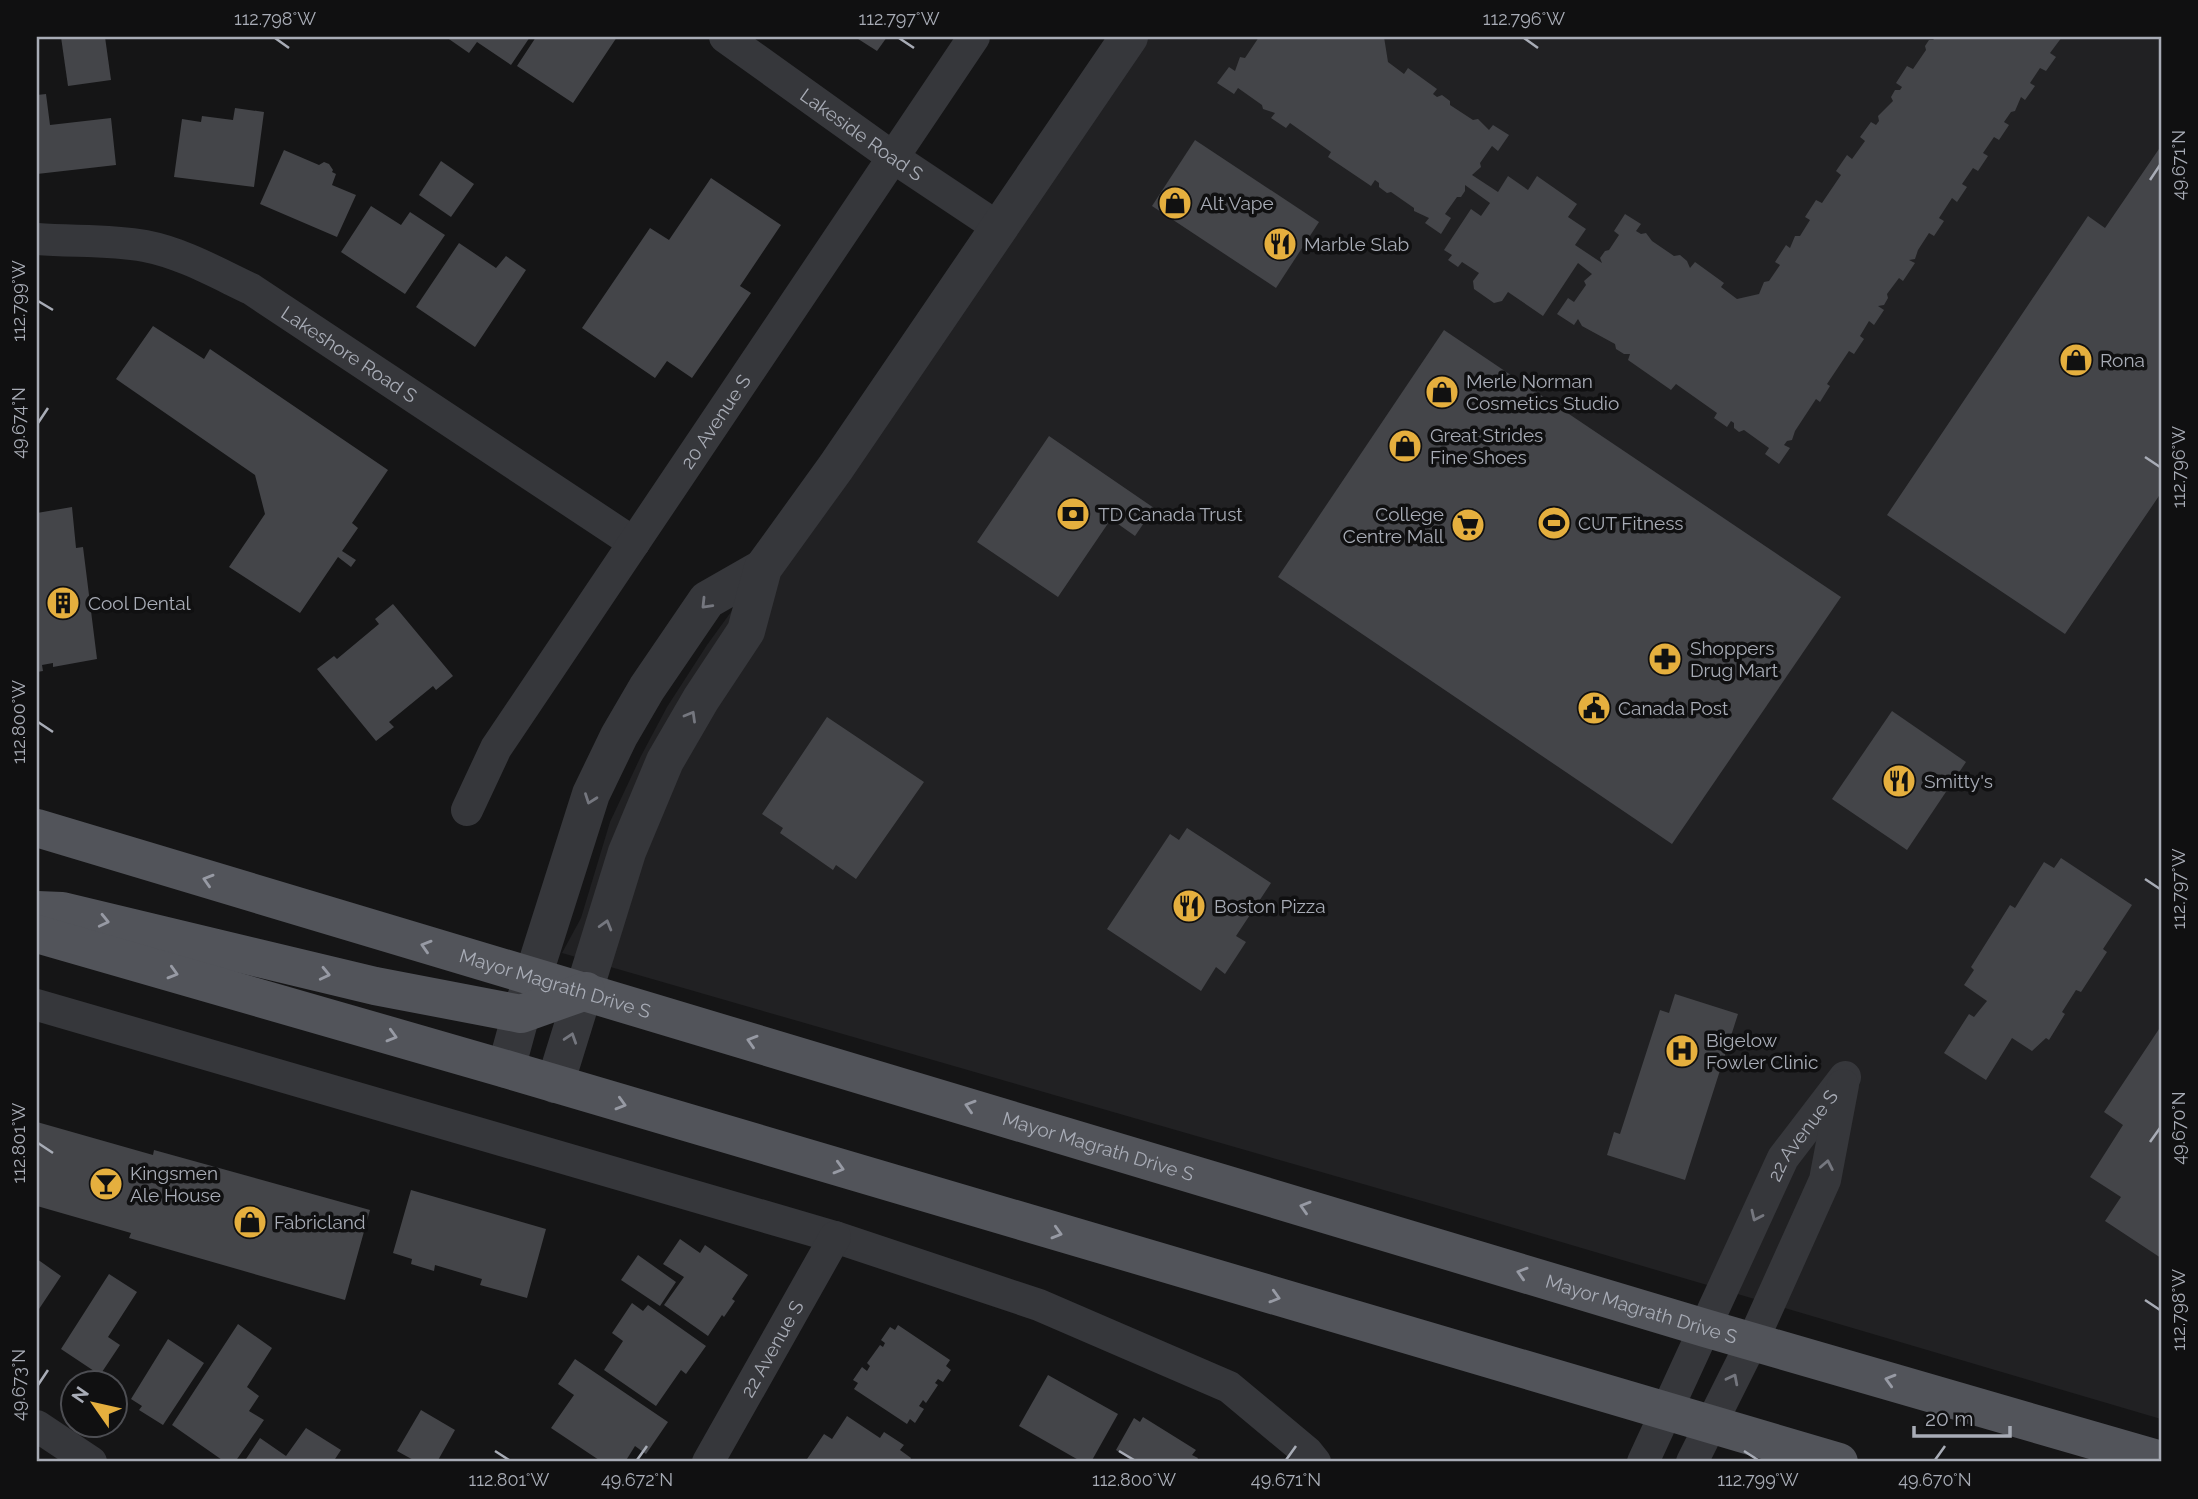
<svg xmlns="http://www.w3.org/2000/svg" width="2198" height="1499" viewBox="0 0 2198 1499" font-family="Raleway,sans-serif">
<rect width="100%" height="100%" fill="#151516"/>
<!-- built -->
<polygon fill="#212123" points="1129,37 2161,37 2161,1419 1436,1205 562,953 581,918 610,822 641,756 667,707 707,645 763,568"/>
<!-- building -->
<g fill="#444549">
<polygon points="61,37 105,37 111,80 68,86"/>
<polygon points="446,37 530,37 511,65 477,42 469,53"/>
<polygon points="536,37 573,39 575,37 617,37 573,103 517,66"/>
<polygon points="855,37 887,37 877,51"/>
<polygon points="1259,37 1384,37 1388,62 1404,74 1408,68 1437,89 1433,94 1437,97 1442,95 1450,101 1450,105 1473,120 1478,119 1489,130 1493,125 1509,135 1498,151 1492,146 1480,163 1481,167 1472,175 1498,192 1508,176 1528,190 1537,176 1577,204 1568,217 1586,229 1575,245 1602,263 1600,258 1605,251 1609,250 1619,235 1614,231 1625,214 1641,224 1636,231 1641,234 1646,233 1652,241 1674,256 1680,255 1687,261 1690,268 1695,262 1724,283 1721,287 1737,299 1759,294 1764,282 1769,281 1780,265 1775,262 1786,245 1790,248 1795,236 1800,236 1810,220 1805,217 1816,200 1822,203 1841,175 1836,171 1847,155 1852,159 1865,141 1860,137 1871,122 1876,125 1879,121 1878,116 1893,101 1891,97 1895,90 1900,90 1902,87 1896,83 1907,66 1913,69 1926,50 1925,46 1929,40 1933,40 1936,37 2062,37 2050,53 2056,57 2046,71 2040,68 2030,83 2035,86 2025,100 2021,97 2015,111 2011,112 2004,122 2009,125 1999,140 1994,137 1983,153 1988,156 1978,171 1973,168 1962,184 1967,187 1957,202 1952,198 1939,218 1944,221 1934,236 1929,233 1918,250 1915,259 1909,260 1915,263 1903,281 1899,278 1887,294 1888,298 1884,305 1878,306 1884,310 1874,325 1869,321 1860,336 1864,339 1854,354 1849,351 1827,384 1830,386 1820,402 1816,399 1795,431 1792,440 1787,441 1784,445 1790,448 1779,464 1765,454 1769,448 1744,430 1739,432 1734,428 1734,423 1731,421 1727,427 1714,418 1717,413 1676,384 1671,390 1628,360 1630,354 1624,354 1616,349 1615,344 1582,326 1578,319 1574,325 1557,314 1568,298 1574,302 1586,285 1584,281 1592,274 1578,263 1543,316 1508,292 1502,301 1494,303 1474,289 1473,281 1479,273 1462,262 1458,267 1448,260 1452,255 1444,250 1471,209 1481,216 1490,203 1465,185 1465,191 1461,197 1457,197 1445,214 1451,218 1441,234 1425,223 1429,218 1414,211 1414,208 1391,192 1387,193 1379,187 1379,183 1375,180 1371,186 1328,157 1331,152 1290,123 1286,128 1271,118 1275,113 1263,109 1262,105 1238,88 1234,94 1217,83 1229,67 1235,71 1240,57 1245,58"/>
<polygon points="46,94 50,125 111,118 116,165 37,174 37,95"/>
<polygon points="235,108 264,112 254,187 174,177 182,119 201,122 202,116 233,120"/>
<polygon points="1195,140 1319,222 1276,288 1152,206"/>
<polygon points="2161,146 2161,493 2065,634 1887,515 2088,216 2105,228"/>
<polygon points="284,150 319,165 324,162 329,164 333,170 332,172 336,174 332,185 356,195 337,237 260,204"/>
<polygon points="441,161 474,184 451,217 419,195"/>
<polygon points="711,178 781,225 740,286 751,293 692,378 667,361 655,378 582,328 650,228 669,240"/>
<polygon points="371,206 401,225 410,212 445,235 405,294 341,252"/>
<polygon points="459,243 496,268 506,256 526,270 475,347 416,307"/>
<polygon points="153,326 204,359 210,349 388,470 352,523 358,528 342,551 356,560 351,567 338,557 300,613 229,567 265,514 255,475 116,379"/>
<polygon points="1444,330 1841,597 1672,844 1278,577"/>
<polygon points="1049,436 1154,508 1135,536 1111,519 1058,597 977,542"/>
<polygon points="72,507 76,548 83,547 97,659 53,667 53,663 42,665 43,671 37,672 37,513"/>
<polygon points="393,604 453,676 436,690 433,686 389,722 394,727 376,741 317,669 334,656 337,659 379,624 375,619"/>
<polygon points="1892,711 1966,762 1907,850 1832,799"/>
<polygon points="827,717 924,782 856,879 836,865 833,870 780,833 783,828 762,814"/>
<polygon points="1187,828 1271,883 1236,936 1246,942 1225,974 1216,967 1201,991 1107,929 1170,834 1179,840"/>
<polygon points="2061,858 2132,905 2103,949 2107,952 2081,992 2076,990 2062,1012 2065,1014 2049,1040 2046,1038 2032,1051 2012,1038 1986,1080 1944,1053 1969,1014 1974,1017 1987,1001 1964,985 1974,970 1971,967 2010,905 2015,908 2044,862 2054,868"/>
<polygon points="1675,994 1738,1014 1685,1180 1607,1155 1614,1132 1620,1134 1660,1010 1669,1013"/>
<polygon points="2161,1026 2161,1258 2105,1221 2121,1197 2090,1177 2123,1125 2104,1112"/>
<polygon points="37,1122 153,1155 154,1150 370,1210 345,1300 129,1238 131,1233 37,1206"/>
<polygon points="411,1190 546,1229 527,1298 480,1285 482,1279 435,1265 434,1271 411,1264 412,1259 393,1253"/>
<polygon points="680,1239 700,1253 705,1245 748,1275 732,1299 735,1301 724,1317 722,1315 708,1336 664,1305 684,1277 663,1264"/>
<polygon points="638,1255 676,1282 660,1306 621,1280"/>
<polygon points="37,1259 61,1276 37,1312"/>
<polygon points="109,1274 137,1292 108,1337 120,1345 100,1375 61,1349"/>
<polygon points="632,1303 643,1311 648,1305 706,1346 686,1374 681,1370 656,1406 604,1370 623,1341 612,1333"/>
<polygon points="238,1324 272,1348 247,1387 259,1396 249,1411 264,1420 235,1462 225,1462 172,1425"/>
<polygon points="898,1325 950,1360 946,1366 951,1370 943,1382 938,1379 935,1383 938,1385 926,1403 923,1400 919,1406 924,1409 915,1423 910,1419 907,1424 854,1389 858,1383 853,1380 862,1367 867,1371 870,1366 867,1363 880,1345 883,1347 885,1343 881,1340 890,1327 895,1330"/>
<polygon points="168,1339 204,1363 163,1425 139,1410 142,1406 131,1399"/>
<polygon points="575,1359 668,1422 646,1454 635,1446 625,1462 602,1462 551,1428 574,1395 558,1384"/>
<polygon points="1048,1375 1118,1414 1091,1462 1082,1462 1019,1426"/>
<polygon points="421,1410 455,1430 437,1462 417,1462 397,1451"/>
<polygon points="847,1416 880,1438 884,1432 904,1445 900,1450 911,1458 909,1462 805,1462 824,1434 832,1439"/>
<polygon points="1143,1417 1196,1450 1192,1455 1198,1458 1196,1462 1134,1462 1116,1450 1134,1418 1140,1422"/>
<polygon points="306,1428 341,1450 333,1462 244,1462 260,1438 286,1456"/>
</g>
<g fill="none" stroke-linecap="round" stroke-linejoin="round">
<!-- minor -->
<g stroke="#36373b" stroke-width="32">
<path id="s1" d="M725,37l169,121 105,70"/>
<path id="s2" d="M37,239c36,3 72,0 108,7 37,7 72,27 106,43l383,254"/>
<path id="s3" d="M467,810l29,-62 478,-711"/>
<polyline points="37,1005 835,1237 1039,1305 1229,1387 1307,1452 1315,1462"/>
<polyline points="37,1426 91,1462"/>
<path id="s4" d="M708,1462l127,-225"/>
<path id="s5" d="M1643,1462l140,-304 62,-81"/>
<polyline points="1692,1462 1753,1340 1825,1180 1843,1085"/>
</g>
<!-- tertiary -->
<g stroke="#36373b" stroke-width="38">
<polyline points="506,1069 521,1014 591,794 619,736 647,688 707,600 763,568"/>
<polyline points="555,1084 627,852 665,761 701,699 746,631 763,568 836,467 1129,37"/>
</g>
<!-- primary -->
<g stroke="#52545a" stroke-width="38">
<path id="s6" d="M37,828l1668,500 456,132"/>
<polyline points="37,910 62,911 375,986 521,1014 586,991"/>
<polyline points="37,934 506,1069 1839,1462"/>
</g>
</g>
<!-- one-way arrows -->
<defs><path id="oneway-chevron" d="M-2-3.5L2.5 0L-2 3.5" fill="none" stroke-width="1.6" stroke-linecap="round" stroke-linejoin="round" transform="scale(1.75)"/></defs>
<g stroke="#75777f">
<use href="#oneway-chevron" transform="translate(706 604) rotate(134)"/>
<use href="#oneway-chevron" transform="translate(691 716) rotate(-60)"/>
<use href="#oneway-chevron" transform="translate(590 799) rotate(110)"/>
<use href="#oneway-chevron" transform="translate(606 925) rotate(-74)"/>
<use href="#oneway-chevron" transform="translate(571 1038) rotate(-72)"/>
<use href="#oneway-chevron" transform="translate(1827 1165) rotate(-79)"/>
<use href="#oneway-chevron" transform="translate(1756 1216) rotate(115)"/>
<use href="#oneway-chevron" transform="translate(1733 1379) rotate(-63)"/>
</g>
<g stroke="#979aa4">
<use href="#oneway-chevron" transform="translate(208 880) rotate(-163)"/>
<use href="#oneway-chevron" transform="translate(104 921) rotate(13)"/>
<use href="#oneway-chevron" transform="translate(426 946) rotate(-163)"/>
<use href="#oneway-chevron" transform="translate(173 973) rotate(16)"/>
<use href="#oneway-chevron" transform="translate(325 974) rotate(13)"/>
<use href="#oneway-chevron" transform="translate(392 1036) rotate(16)"/>
<use href="#oneway-chevron" transform="translate(752 1041) rotate(-163)"/>
<use href="#oneway-chevron" transform="translate(621 1104) rotate(16)"/>
<use href="#oneway-chevron" transform="translate(970 1106) rotate(-163)"/>
<use href="#oneway-chevron" transform="translate(839 1168) rotate(16)"/>
<use href="#oneway-chevron" transform="translate(1305 1207) rotate(-163)"/>
<use href="#oneway-chevron" transform="translate(1057 1233) rotate(16)"/>
<use href="#oneway-chevron" transform="translate(1522 1273) rotate(-163)"/>
<use href="#oneway-chevron" transform="translate(1275 1297) rotate(16)"/>
<use href="#oneway-chevron" transform="translate(1890 1380) rotate(-164)"/>
</g>
<!-- ticks -->
<path fill="none" stroke="#a8acb6" stroke-width="2.5" d="M275,38l14,10M899,38l15,10M1524,38l14,10M2150,180l10,-15M38,301l15,9M38,423l10,-15M2145,457l15,10M38,722l15,10M2145,879l15,10M2150,1142l10,-14M38,1143l15,10M2145,1300l15,10M38,1385l10,-15M495,1451l14,9M1119,1451l15,9M1744,1451l14,9M637,1460l10,-14M1286,1460l10,-14M1935,1460l10,-14"/>
<!-- icons -->
<defs>
<symbol id="shop-disc" viewBox="-11 -11 22 22"><circle r="9.5" fill="#e5af3e" stroke="#101011"/><path d="M-5-2.5h2.3a2.7 3.5 0 0 1 5.4 0H5L5.5 6h-11ZM-1.5-2.5h3a1.5 2.3 0 0 0-3 0Z" fill="#111"/></symbol>
<symbol id="restaurant-disc" viewBox="-11 -11 22 22"><circle r="9.5" fill="#e5af3e" stroke="#101011"/><path d="M-5-6h1v4h1v-4h1v4h1v-4h1v5L-1.5 .5V6h-2V.5L-5-1ZM5-6V6H3V1.5H1.5Q1.5-4 5-6Z" fill="#111"/></symbol>
<symbol id="bank-disc" viewBox="-11 -11 22 22"><circle r="9.5" fill="#e5af3e" stroke="#101011"/><path d="M-6-4H6V4H-6ZM0-2.3a2.3 2.3 0 1 0 0 4.6a2.3 2.3 0 1 0 0-4.6Z" fill="#111"/></symbol>
<symbol id="stadium-disc" viewBox="-11 -11 22 22"><circle r="9.5" fill="#e5af3e" stroke="#101011"/><path d="M0-5a6.5 5 0 1 0 0 10a6.5 5 0 1 0 0-10ZM-3.5-1.8h7v3.6h-7Z" fill="#111"/></symbol>
<symbol id="supermarket-disc" viewBox="-11 -11 22 22"><circle r="9.5" fill="#e5af3e" stroke="#101011"/><path d="M-6-5.5h2.5l.6 2H6L4.5 2H-2.5L-4.4-4H-6ZM-1.5 3.2a1.3 1.3 0 1 0 .1 0ZM3 3.2a1.3 1.3 0 1 0 .1 0Z" fill="#111"/></symbol>
<symbol id="building-disc" viewBox="-11 -11 22 22"><circle r="9.5" fill="#e5af3e" stroke="#101011"/><path d="M-4-6H4V6H1V3H-1V6H-4ZM-2.5-4.3h1.7v1.8h-1.7ZM.8-4.3h1.7v1.8H.8ZM-2.5-1h1.7V.8h-1.7ZM.8-1h1.7V.8H.8Z" fill="#111"/></symbol>
<symbol id="pharmacy-disc" viewBox="-11 -11 22 22"><circle r="9.5" fill="#e5af3e" stroke="#101011"/><path d="M-2-6h4v4h4v4h-4v4h-4v-4h-4v-4h4Z" fill="#111"/></symbol>
<symbol id="civic-disc" viewBox="-11 -11 22 22"><circle r="9.5" fill="#e5af3e" stroke="#101011"/><path d="M-.6-6.5H3V-4.5H.6V-3L4-1V1h2V6H-6V1h2V-1L-.6-3ZM-1.2 2.5V6h2.4V2.5Z" fill="#111"/></symbol>
<symbol id="hospital-disc" viewBox="-11 -11 22 22"><circle r="9.5" fill="#e5af3e" stroke="#101011"/><path d="M-5-5h3v3.5h4V-5h3V5h-3V1.5h-4V5h-3Z" fill="#111"/></symbol>
<symbol id="bar-disc" viewBox="-11 -11 22 22"><circle r="9.5" fill="#e5af3e" stroke="#101011"/><path d="M-6-5H6L.8 .8V4.5H3.5V6h-7V4.5H-.8V.8Z" fill="#111"/></symbol>
</defs>
<g fill-rule="evenodd">
<use href="#shop-disc" x="1156" y="184" width="38" height="38"/>
<use href="#restaurant-disc" x="1261" y="225" width="38" height="38"/>
<use href="#shop-disc" x="2057" y="341" width="38" height="38"/>
<use href="#shop-disc" x="1423" y="373" width="38" height="38"/>
<use href="#shop-disc" x="1386" y="427" width="38" height="38"/>
<use href="#bank-disc" x="1054" y="495" width="38" height="38"/>
<use href="#stadium-disc" x="1535" y="504" width="38" height="38"/>
<use href="#supermarket-disc" x="1449" y="506" width="38" height="38"/>
<use href="#building-disc" x="44" y="584" width="38" height="38"/>
<use href="#pharmacy-disc" x="1646" y="640" width="38" height="38"/>
<use href="#civic-disc" x="1575" y="689" width="38" height="38"/>
<use href="#restaurant-disc" x="1880" y="762" width="38" height="38"/>
<use href="#restaurant-disc" x="1170" y="887" width="38" height="38"/>
<use href="#hospital-disc" x="1663" y="1032" width="38" height="38"/>
<use href="#bar-disc" x="87" y="1165" width="38" height="38"/>
<use href="#shop-disc" x="231" y="1203" width="38" height="38"/>
</g>
<g text-anchor="middle" dominant-baseline="central" stroke-width="7" stroke-linejoin="round" paint-order="stroke">
<!-- street labels -->
<g font-size="19" fill="#a8acb6" stroke="#101011">
<text stroke="none"><textPath href="#s1" startOffset="168">Lakeside Road S</textPath></text>
<text stroke="none"><textPath href="#s2" startOffset="341">Lakeshore Road S</textPath></text>
<text stroke="none"><textPath href="#s3" startOffset="462">20 Avenue S</textPath></text>
<text stroke="none"><textPath href="#s6" startOffset="541">Mayor Magrath Drive S</textPath></text>
<text stroke="none"><textPath href="#s5" startOffset="364">22 Avenue S</textPath></text>
<text stroke="none"><textPath href="#s6" startOffset="1108">Mayor Magrath Drive S</textPath></text>
<text stroke="none"><textPath href="#s6" startOffset="1675">Mayor Magrath Drive S</textPath></text>
<text stroke="none"><textPath href="#s4" startOffset="130">22 Avenue S</textPath></text>
</g>
<!-- poi labels -->
<g font-size="19" fill="#a8acb6" stroke="#101011" text-anchor="start">
<text x="1200" y="203">Alt Vape</text>
<text x="1304" y="244">Marble Slab</text>
<text x="2100" y="360">Rona</text>
<text x="1466" y="381">Merle Norman<tspan x="1466" dy="22">Cosmetics Studio</tspan></text>
<text x="1430" y="435">Great Strides<tspan x="1430" dy="22">Fine Shoes</tspan></text>
<text x="1098" y="514">TD Canada Trust</text>
<text x="1444" y="514" text-anchor="end">College<tspan x="1444" dy="22">Centre Mall</tspan></text>
<text x="1578" y="523">CUT Fitness</text>
<text x="88" y="603">Cool Dental</text>
<text x="1690" y="648">Shoppers<tspan x="1690" dy="22">Drug Mart</tspan></text>
<text x="1618" y="708">Canada Post</text>
<text x="1924" y="781">Smitty's</text>
<text x="1214" y="906">Boston Pizza</text>
<text x="1706" y="1040">Bigelow<tspan x="1706" dy="22">Fowler Clinic</tspan></text>
<text x="130" y="1173">Kingsmen<tspan x="130" dy="22">Ale House</tspan></text>
<text x="274" y="1222">Fabricland</text>
</g>
</g>
<!-- border -->
<rect width="2198" height="1499" fill="none" stroke="#101011" stroke-width="77"/>
<!-- north arrow -->
<g transform="translate(94 1404) rotate(304)"><circle r="33" fill="#101011" stroke="#4d4e53" stroke-width="2"/>
<path d="M0-5L12 26L0 18L-12 26Z" fill="#e5af3e"/>
<text y="-10" font-size="19" font-weight="bold" text-anchor="middle" fill="#a8acb6">N</text>
</g>
<!-- scale -->
<path d="M1914 1426v10h96v-10" fill="none" stroke="#a8acb6" stroke-width="3.5"/>
<text x="1925" y="1426" font-size="21" fill="#a8acb6" stroke="#101011" stroke-width="5" paint-order="stroke">20 m</text>
<rect x="38" y="38" width="2122" height="1422" fill="none" stroke="#a8acb6" stroke-width="2.5"/>
<g font-size="18" text-anchor="middle" fill="#a8acb6">
<text x="275" y="25">112.798°W</text>
<text x="899" y="25">112.797°W</text>
<text x="1524" y="25">112.796°W</text>
<text transform="translate(2179 165) rotate(-90)" y="6">49.671°N</text>
<text transform="translate(19 301) rotate(-90)" y="6">112.799°W</text>
<text transform="translate(19 423) rotate(-90)" y="6">49.674°N</text>
<text transform="translate(2179 467) rotate(-90)" y="6">112.796°W</text>
<text transform="translate(19 722) rotate(-90)" y="6">112.800°W</text>
<text transform="translate(2179 889) rotate(-90)" y="6">112.797°W</text>
<text transform="translate(2179 1128) rotate(-90)" y="6">49.670°N</text>
<text transform="translate(19 1143) rotate(-90)" y="6">112.801°W</text>
<text transform="translate(2179 1310) rotate(-90)" y="6">112.798°W</text>
<text transform="translate(19 1385) rotate(-90)" y="6">49.673°N</text>
<text x="509" y="1486">112.801°W</text>
<text x="637" y="1486">49.672°N</text>
<text x="1134" y="1486">112.800°W</text>
<text x="1286" y="1486">49.671°N</text>
<text x="1758" y="1486">112.799°W</text>
<text x="1935" y="1486">49.670°N</text>
</g>
</svg>
